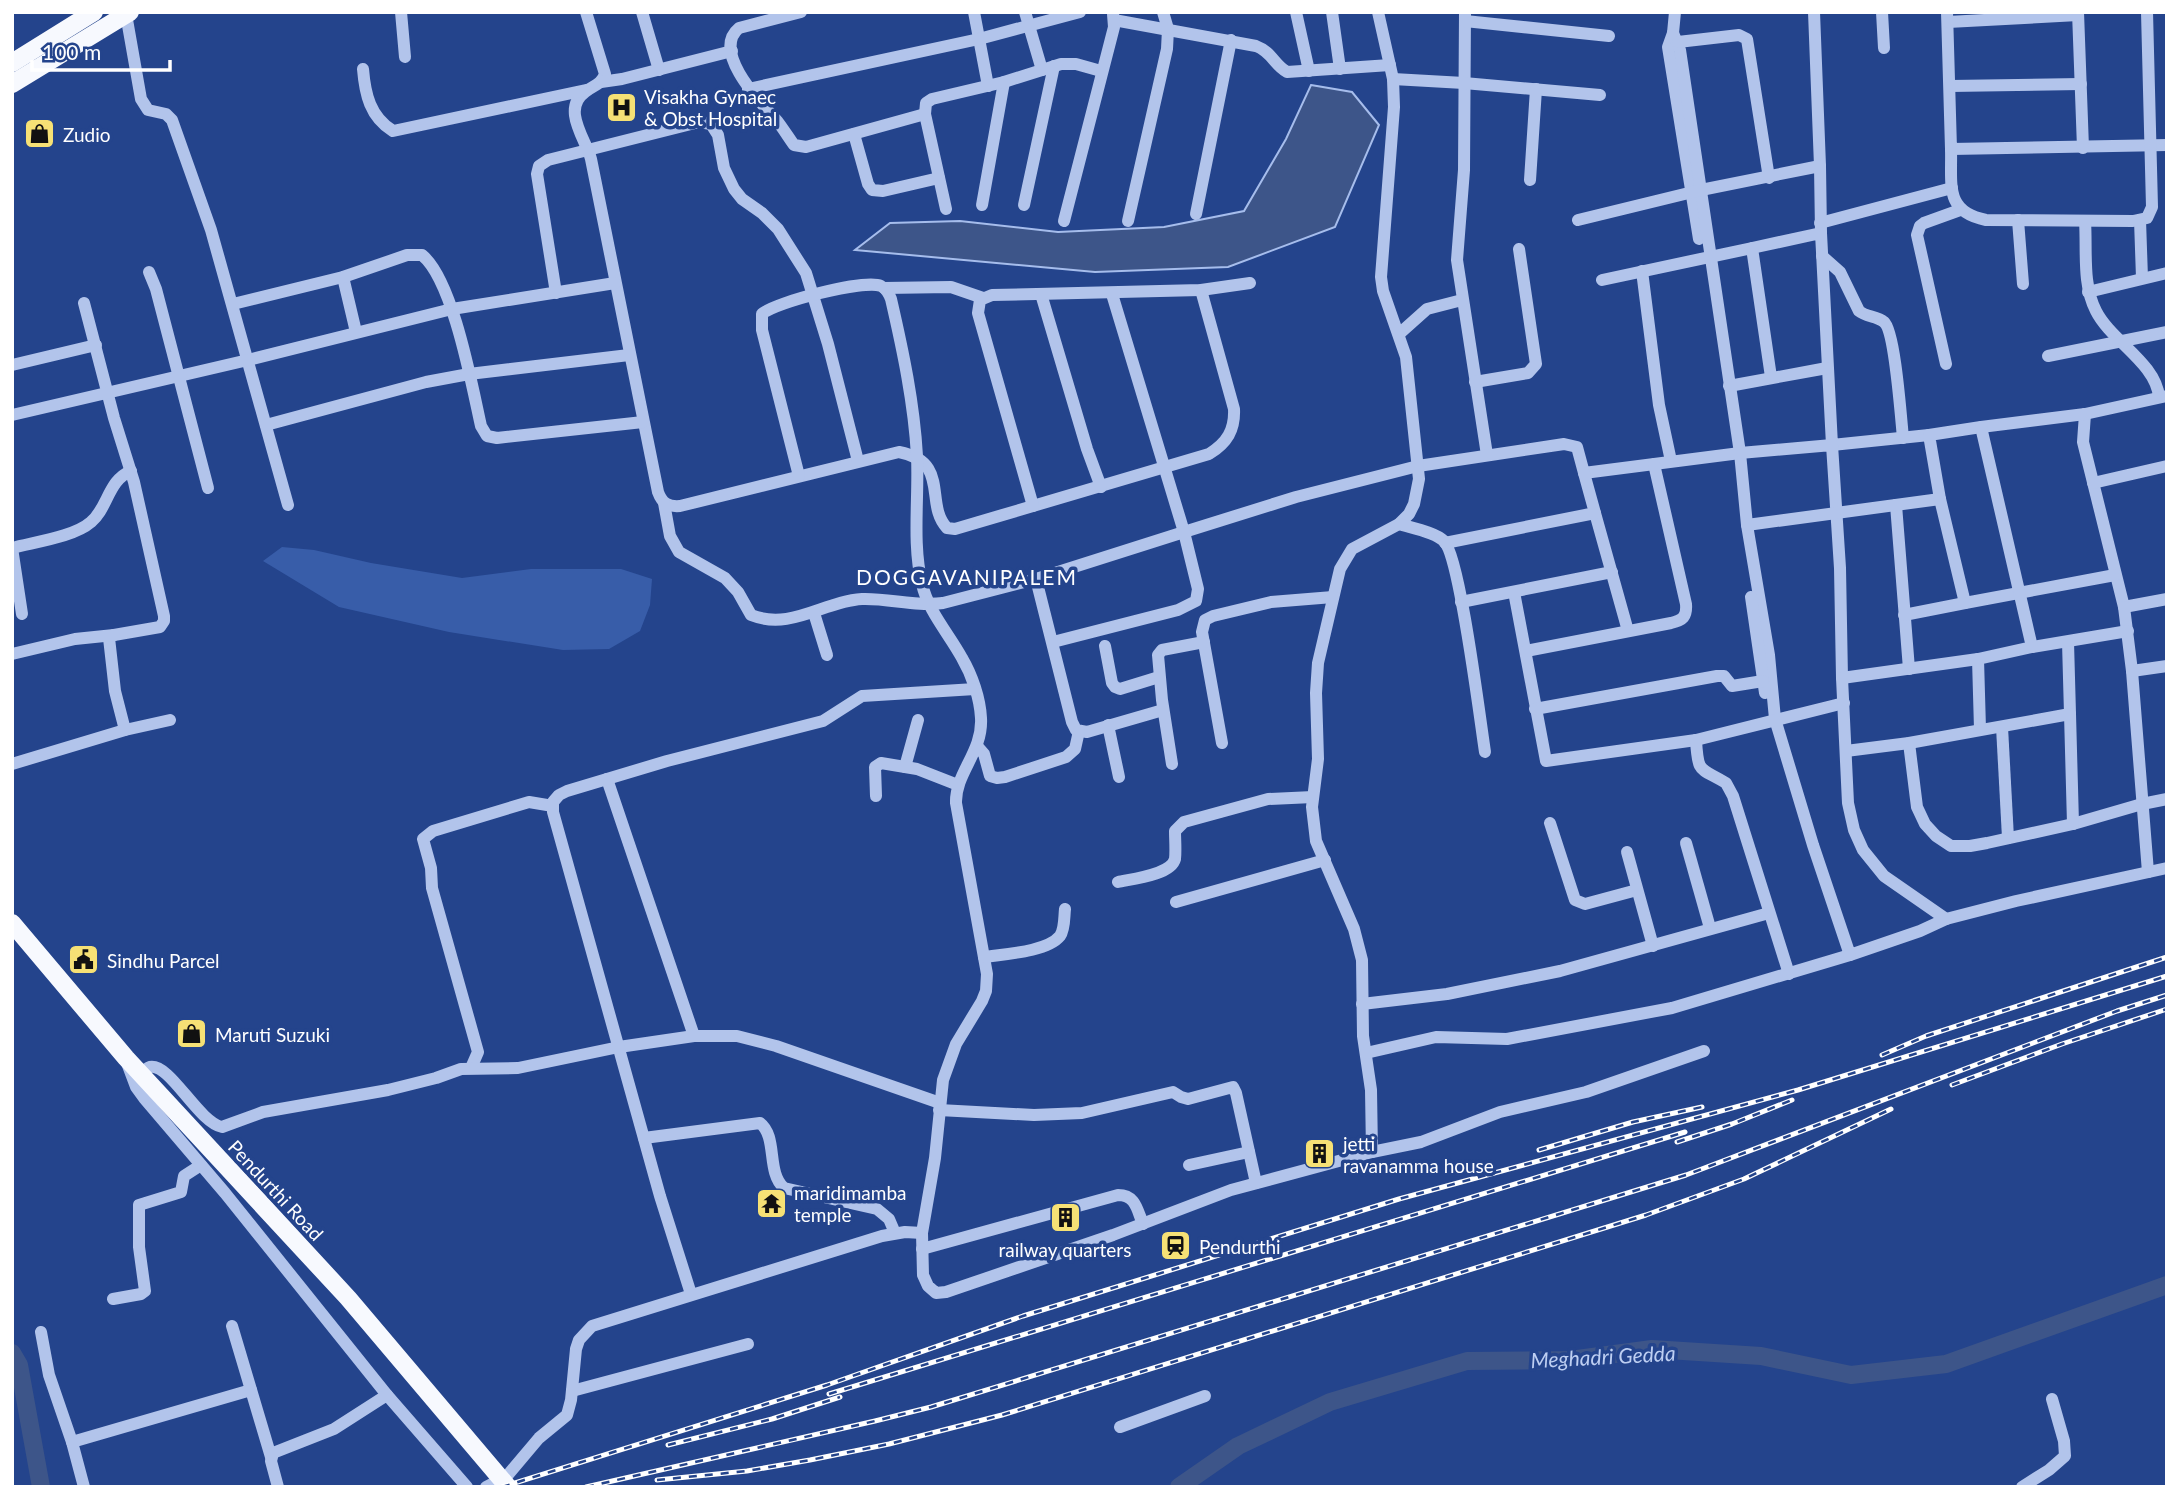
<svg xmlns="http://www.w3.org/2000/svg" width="2179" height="1499" viewBox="0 0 2179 1499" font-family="Lato,sans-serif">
<rect width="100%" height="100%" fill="#24448c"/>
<!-- green -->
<polygon fill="#385da9" points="282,547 314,550 371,563 462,578 531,569 621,569 652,579 650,605 640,631 609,649 563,650 449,632 339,607 263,561"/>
<!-- water -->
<polygon fill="#3d5589" stroke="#a6bdec" stroke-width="2" points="1311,85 1352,92 1379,125 1335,227 1228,267 1095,272 855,250 890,223 960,221 1058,232 1164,227 1244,211 1286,139"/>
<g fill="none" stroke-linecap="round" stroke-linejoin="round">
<!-- river -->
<g stroke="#3d5589" stroke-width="18">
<polyline points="12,1353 19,1365 41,1487"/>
<polyline points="1179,1487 1238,1446 1330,1402 1467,1361 1570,1360 1652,1349 1761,1356 1851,1375 1946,1364 2167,1285"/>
</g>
<!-- minor -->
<g stroke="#b2c4eb" stroke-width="12">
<polyline points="401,12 405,57"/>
<path d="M586,12l19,62c-4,11 -11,11 -20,18 -24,17 1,48 6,67l67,333c4,11 10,15 22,14l219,-54c52,10 25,52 48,76l8,1 254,-75c18,-11 26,-24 25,-45l-33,-119"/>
<polyline points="642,12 659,70"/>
<path d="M801,12l-62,16c-29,24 24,77 39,94 6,8 11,16 16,23l12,2 119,-33"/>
<polyline points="974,12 988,86"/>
<polyline points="1025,12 1042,70"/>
<polyline points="1296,12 1309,71"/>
<polyline points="1332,12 1340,69"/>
<polyline points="1465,12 1464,170 1457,260 1487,455"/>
<polyline points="1675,12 1673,33 1668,47 1699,239"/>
<polyline points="1814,12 1820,166 1821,233"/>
<polyline points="1882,12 1884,48"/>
<polyline points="1947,12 1951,149 2167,145"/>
<polyline points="2078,12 2083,148"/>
<polyline points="126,14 141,99 148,110 166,114 172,120 211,230 288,505"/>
<path d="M1114,20l142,26c16,6 18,19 31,26l103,-7"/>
<polyline points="1465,21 1609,36"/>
<polyline points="1948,22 2078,15"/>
<polyline points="1673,33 1680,50 1740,453 1747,525 1769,655 1775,719 1813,845 1850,955 1920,931 1946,919 2016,901 2167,868"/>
<polyline points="1678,42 1739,35 1747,39 1769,178"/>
<path d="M363,69c2,25 7,48 30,62l193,-41"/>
<polyline points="1393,79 1464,83 1600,95"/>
<polyline points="601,82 622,79 732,51"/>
<polyline points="1950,86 2081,84"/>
<polyline points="748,89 979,39 1080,12"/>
<polyline points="854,134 868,184 872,190 883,191 939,178"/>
<path d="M1951,149c1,35 -7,63 35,71l147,1 14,-3 5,-11 -5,-195"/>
<polyline points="1530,180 1536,89"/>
<polyline points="982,205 1004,82"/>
<polyline points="1024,205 1054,66"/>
<polyline points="946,209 925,114 926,103 932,99 1004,82 1061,64 1076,64 1101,71"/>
<polyline points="1196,214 1231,40"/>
<polyline points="1578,220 1701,190 1820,166"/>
<polyline points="2018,220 2023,284"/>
<polyline points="2140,220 2142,278"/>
<polyline points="1064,221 1114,27 1113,14"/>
<polyline points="1128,221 1167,49 1168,29 1163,12"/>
<path d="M2085,221c2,29 -3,63 11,90 15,30 60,52 63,86"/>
<polyline points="1820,223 1952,188"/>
<polyline points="1752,248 1821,233 1832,445 1929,435"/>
<path d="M1822,256l18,16 19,39c7,6 18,5 25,11 11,9 17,97 19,116"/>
<polyline points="1642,271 1659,405 1671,461"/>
<polyline points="149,272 156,289 208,488"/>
<polyline points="343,277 356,332"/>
<polyline points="1602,280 1752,248 1771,377"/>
<polyline points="884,288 951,287 983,298"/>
<polyline points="2088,292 2167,273"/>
<polyline points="556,293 537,174 539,166 548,160 699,122 711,124 718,135 724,168 734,189 742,199 762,213 778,229 806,273 828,344 858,461"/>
<polyline points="1041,294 1087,449 1101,487"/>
<polyline points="1112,294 1184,532 1296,497 1418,466 1564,444 1577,447 1584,473 1740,453 1832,445 1840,568 1842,678"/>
<polyline points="84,303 114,418 134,482 164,616 164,621 160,627 114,635 109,638 115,691 125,730"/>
<path d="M233,304l110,-27 64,-22h15c31,25 50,131 59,171l6,10 10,2 146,-16"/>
<polyline points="1399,334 1427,309 1462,300"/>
<polyline points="2048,356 2167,332"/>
<polyline points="1946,364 1917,235 1920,226 1924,223 1960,210"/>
<polyline points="12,365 96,345"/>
<polyline points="1475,382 1528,373 1536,364 1519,249"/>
<polyline points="1729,386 1827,368"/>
<polyline points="2085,414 2083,442 2124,607 2167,599"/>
<polyline points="12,415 248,360 452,309 615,283"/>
<polyline points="266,425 426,382 469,374 629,355"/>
<path d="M799,476l-37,-146v-16c13,-12 103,-35 119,-28 6,3 8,8 10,13 12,52 23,104 26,157 2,42 -5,87 5,128 6,27 27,50 40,74 10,17 18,40 19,60 2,34 -26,55 -25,85l31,171 -1,17 -4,10 -26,43 -13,36 -8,78 -13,75 1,42 5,11 8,7 10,-1 167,-57 118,-45 141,-38 -1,-62 -8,-54 -1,-76 -8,-31 -38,-88 -4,-34 6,-48 -2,-66 2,-30 22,-94 12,-20 47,-25 10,-10 5,-10 5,-25 -13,-122 -23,-66 -2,-14 13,-170 -1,-28 -15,-67"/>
<polyline points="2093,483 2167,466"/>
<path d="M664,503l6,33 9,16 46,26 13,14 13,23c40,16 73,-14 111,-16 27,-1 54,8 81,4l93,-24 148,-47 14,57 -2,12 -18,9 -125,32"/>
<polyline points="1896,505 1909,669"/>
<polyline points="1033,506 978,313 980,300 992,295 1201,290 1250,283"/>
<polyline points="1595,513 1628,631"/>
<path d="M1399,524c13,4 36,8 45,17 16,16 36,179 41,211"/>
<polyline points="1747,525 1940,499"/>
<polyline points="1445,543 1595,513 1584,473"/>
<path d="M12,548c22,-6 62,-11 79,-26 17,-14 17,-42 40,-51"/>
<polyline points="12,548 22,614"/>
<polyline points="2115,575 1965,603 1940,499 1929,435 1981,427 2085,414 2167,396"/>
<polyline points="1036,579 1072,722 1076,730 1087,732 1163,710"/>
<polyline points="1514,592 1546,761 1696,740 1844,703"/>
<polyline points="1751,597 1765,693"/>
<polyline points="1461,602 1612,572"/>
<polyline points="2124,607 2132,671 2148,872"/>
<polyline points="814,613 827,655"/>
<polyline points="1904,615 1965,603"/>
<polyline points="2068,642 2070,714"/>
<polyline points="1105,646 1112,683 1115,687 1120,689 1159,677"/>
<polyline points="2032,647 2128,631"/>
<path d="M1526,651l145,-28c12,-3 16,-6 15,-19l-32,-140"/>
<polyline points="12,654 75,639 114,635"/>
<polyline points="2132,671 2167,666"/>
<polyline points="1535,709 1717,676 1724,676 1732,686 1763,681"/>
<polyline points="1108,725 1119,777"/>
<polyline points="2002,727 2008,838"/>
<polyline points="1980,729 1978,659 2032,647 1981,427"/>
<path d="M1696,740c2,35 4,27 30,43l7,13 56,178"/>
<polyline points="1222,743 1202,632 1205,620 1213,616 1271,602 1333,597"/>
<polyline points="1909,743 1917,807 1925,824 1936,836 1951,846 1970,846 1987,843 2073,824 2142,804 2167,799"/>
<polyline points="977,746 984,754 990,776 997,778 1005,777 1066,757 1075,749 1079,731"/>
<polyline points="1846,751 1909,743 2070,714 2073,824"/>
<polyline points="12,764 125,730 170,720"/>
<polyline points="1172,764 1162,700 1158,655 1162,650 1204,642"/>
<polyline points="905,767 918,720"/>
<polyline points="607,779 694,1036"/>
<polyline points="876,796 875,767 881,763 917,769 958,785"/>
<polyline points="1550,823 1575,900 1585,904 1637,890"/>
<polyline points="1686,843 1710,928"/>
<polyline points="1627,852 1653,946"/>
<path d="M1118,882c14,-3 53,-7 57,-23 1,-9 0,-19 0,-28l9,-9 84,-23 45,-2"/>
<polyline points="1176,902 1325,860"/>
<polyline points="1946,919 1884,876 1863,850 1854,830 1848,803 1842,678 1978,659"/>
<path d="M984,957c20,-3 63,-5 76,-21 5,-7 4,-19 5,-27"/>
<polyline points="1362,1004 1447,994 1560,971 1769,913"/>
<polyline points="1366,1053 1436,1037 1507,1039 1672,1008 1850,955"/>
<polyline points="127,1063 136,1087 144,1098 225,1193 387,1395"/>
<polyline points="471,1068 478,1052 432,888 431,868 423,839 433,831 529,802 553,806"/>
<path d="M140,1073c4,-2 7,-5 10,-6 20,-4 48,55 72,60l41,-15 125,-22 48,-12 25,-9 57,-1 101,-21 75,-11h43l39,10 164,57"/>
<polyline points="939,1110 1034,1115 1082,1113 1173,1092 1181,1097 1188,1099 1233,1087 1236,1093 1256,1183"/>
<path d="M644,1138l116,-15c18,14 6,49 24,65l93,21 12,10 6,14"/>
<polyline points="1372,1152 1421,1142 1500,1112 1586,1092 1704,1051"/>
<polyline points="1189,1165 1249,1152"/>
<path d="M922,1249l196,-54c18,0 19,15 25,29"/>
<polyline points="691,1294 660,1196 553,812 553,802 559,795 567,791 667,761 823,721 862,696 975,689"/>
<polyline points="113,1299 141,1294 145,1291 139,1247 139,1205 181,1192 184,1176 201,1165"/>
<polyline points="232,1326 271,1457"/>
<polyline points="41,1332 49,1375 72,1442"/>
<polyline points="572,1391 748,1344"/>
<polyline points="1120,1427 1205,1396"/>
<polyline points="84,1487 72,1442 251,1390"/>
<polyline points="278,1487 271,1461 273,1453 334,1429 387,1395 467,1487"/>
<polyline points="486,1487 507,1476 539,1438 567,1415 571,1400 576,1349 579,1340 592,1326 882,1236 905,1232 922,1233"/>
<polyline points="2022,1487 2049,1470 2065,1456 2064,1441 2052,1399"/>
</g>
<!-- major -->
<g stroke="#f7f9fe" stroke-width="18">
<polyline points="12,63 94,12"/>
<polyline points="12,84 130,12"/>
<polyline points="12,923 126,1058 348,1298 508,1487"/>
</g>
<defs>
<g id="rail">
<polyline points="1882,1055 1926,1036 2167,957"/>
<polyline points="1952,1085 2062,1044 2167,1009"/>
<polyline points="1677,1142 1732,1124 1792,1100"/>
<polyline points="1539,1150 1633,1122 1702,1107"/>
<polyline points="829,1394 1685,1132"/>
<polyline points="668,1445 772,1419 840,1397"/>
<polyline points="657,1480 747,1471 810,1460 889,1444 1002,1415 1646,1215 1744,1179 1891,1109"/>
<polyline points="502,1487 827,1385 1023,1316 1399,1199 1798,1090 2167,976"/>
<polyline points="586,1487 875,1421 931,1407 1686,1175 2117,1011 2167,995"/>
</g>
</defs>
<!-- rail casing -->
<use href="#rail" stroke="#fff" stroke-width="5"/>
<!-- rail -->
<use href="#rail" stroke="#24448c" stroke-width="2.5" stroke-dasharray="8" stroke-linecap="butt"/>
</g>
<!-- icons -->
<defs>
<symbol id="hospital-square" viewBox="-11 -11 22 22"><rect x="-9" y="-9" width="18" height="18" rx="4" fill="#f6e175" stroke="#24448c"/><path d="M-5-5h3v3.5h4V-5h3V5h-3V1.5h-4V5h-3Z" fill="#111"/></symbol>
<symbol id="shop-square" viewBox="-11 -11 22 22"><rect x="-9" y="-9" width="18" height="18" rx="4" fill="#f6e175" stroke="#24448c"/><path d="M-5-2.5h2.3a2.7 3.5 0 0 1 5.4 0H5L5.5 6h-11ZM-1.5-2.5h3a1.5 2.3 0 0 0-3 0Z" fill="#111"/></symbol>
<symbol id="civic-square" viewBox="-11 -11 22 22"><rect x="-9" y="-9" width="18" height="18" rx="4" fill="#f6e175" stroke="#24448c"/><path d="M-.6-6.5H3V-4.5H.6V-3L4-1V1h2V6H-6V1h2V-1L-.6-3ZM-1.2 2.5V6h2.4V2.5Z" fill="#111"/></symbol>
<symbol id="building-square" viewBox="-11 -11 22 22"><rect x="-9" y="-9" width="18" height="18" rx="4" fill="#f6e175" stroke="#24448c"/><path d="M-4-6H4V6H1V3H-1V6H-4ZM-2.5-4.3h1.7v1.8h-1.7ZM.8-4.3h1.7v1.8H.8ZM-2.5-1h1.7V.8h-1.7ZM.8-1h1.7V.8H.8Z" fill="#111"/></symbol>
<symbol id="temple-square" viewBox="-11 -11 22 22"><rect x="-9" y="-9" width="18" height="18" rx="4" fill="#f6e175" stroke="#24448c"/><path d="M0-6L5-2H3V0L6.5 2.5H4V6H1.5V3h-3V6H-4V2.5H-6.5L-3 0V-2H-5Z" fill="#111"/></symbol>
<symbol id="station-square" viewBox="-11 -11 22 22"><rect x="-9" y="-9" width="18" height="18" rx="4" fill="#f6e175" stroke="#24448c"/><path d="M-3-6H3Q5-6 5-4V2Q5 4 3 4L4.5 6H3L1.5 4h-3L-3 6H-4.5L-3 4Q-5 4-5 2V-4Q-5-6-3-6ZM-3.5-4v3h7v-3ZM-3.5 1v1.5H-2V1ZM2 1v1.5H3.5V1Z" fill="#111"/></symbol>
</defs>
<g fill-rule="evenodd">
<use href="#hospital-square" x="604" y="90" width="35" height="35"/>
<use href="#shop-square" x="22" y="116" width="35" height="35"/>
<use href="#civic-square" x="66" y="942" width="35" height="35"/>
<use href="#shop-square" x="174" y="1016" width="35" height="35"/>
<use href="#building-square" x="1302" y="1136" width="35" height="35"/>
<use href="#temple-square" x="754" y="1186" width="35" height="35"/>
<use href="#building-square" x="1048" y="1200" width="35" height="35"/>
<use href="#station-square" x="1158" y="1228" width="35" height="35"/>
</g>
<g text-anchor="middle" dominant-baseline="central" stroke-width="7" stroke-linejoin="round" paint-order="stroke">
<!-- poi labels -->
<g font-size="19" fill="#fff" stroke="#24448c" text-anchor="start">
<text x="644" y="96">Visakha Gynaec<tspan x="644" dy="22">&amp; Obst Hospital</tspan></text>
<text x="63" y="134">Zudio</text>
<text x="107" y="960">Sindhu Parcel</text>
<text x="215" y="1034">Maruti Suzuki</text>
<text x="1343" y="1143">jetti<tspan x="1343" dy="22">ravanamma house</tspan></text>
<text x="794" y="1192">maridimamba<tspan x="794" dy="22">temple</tspan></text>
<text x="1199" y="1246">Pendurthi</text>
<text x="1065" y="1249" text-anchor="middle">railway quarters</text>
</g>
<!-- street labels -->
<g font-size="19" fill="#fff" stroke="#24448c">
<text transform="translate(276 1190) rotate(47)">Pendurthi Road</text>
</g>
<!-- neighbourhood labels -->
<g font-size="21" letter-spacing="2" fill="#fff" stroke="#24448c">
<text x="967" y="576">DOGGAVANIPALEM</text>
</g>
<!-- water labels -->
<g font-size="21" font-style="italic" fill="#becff2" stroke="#24448c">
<text transform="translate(1603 1356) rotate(-3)">Meghadri Gedda</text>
</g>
</g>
<!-- border -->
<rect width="2179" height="1499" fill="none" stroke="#ffffff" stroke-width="28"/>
<!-- scale -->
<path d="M32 60v10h138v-10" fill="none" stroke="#ffffff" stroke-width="3.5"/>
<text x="42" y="60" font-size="21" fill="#ffffff" stroke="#24448c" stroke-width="5" paint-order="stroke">100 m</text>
</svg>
